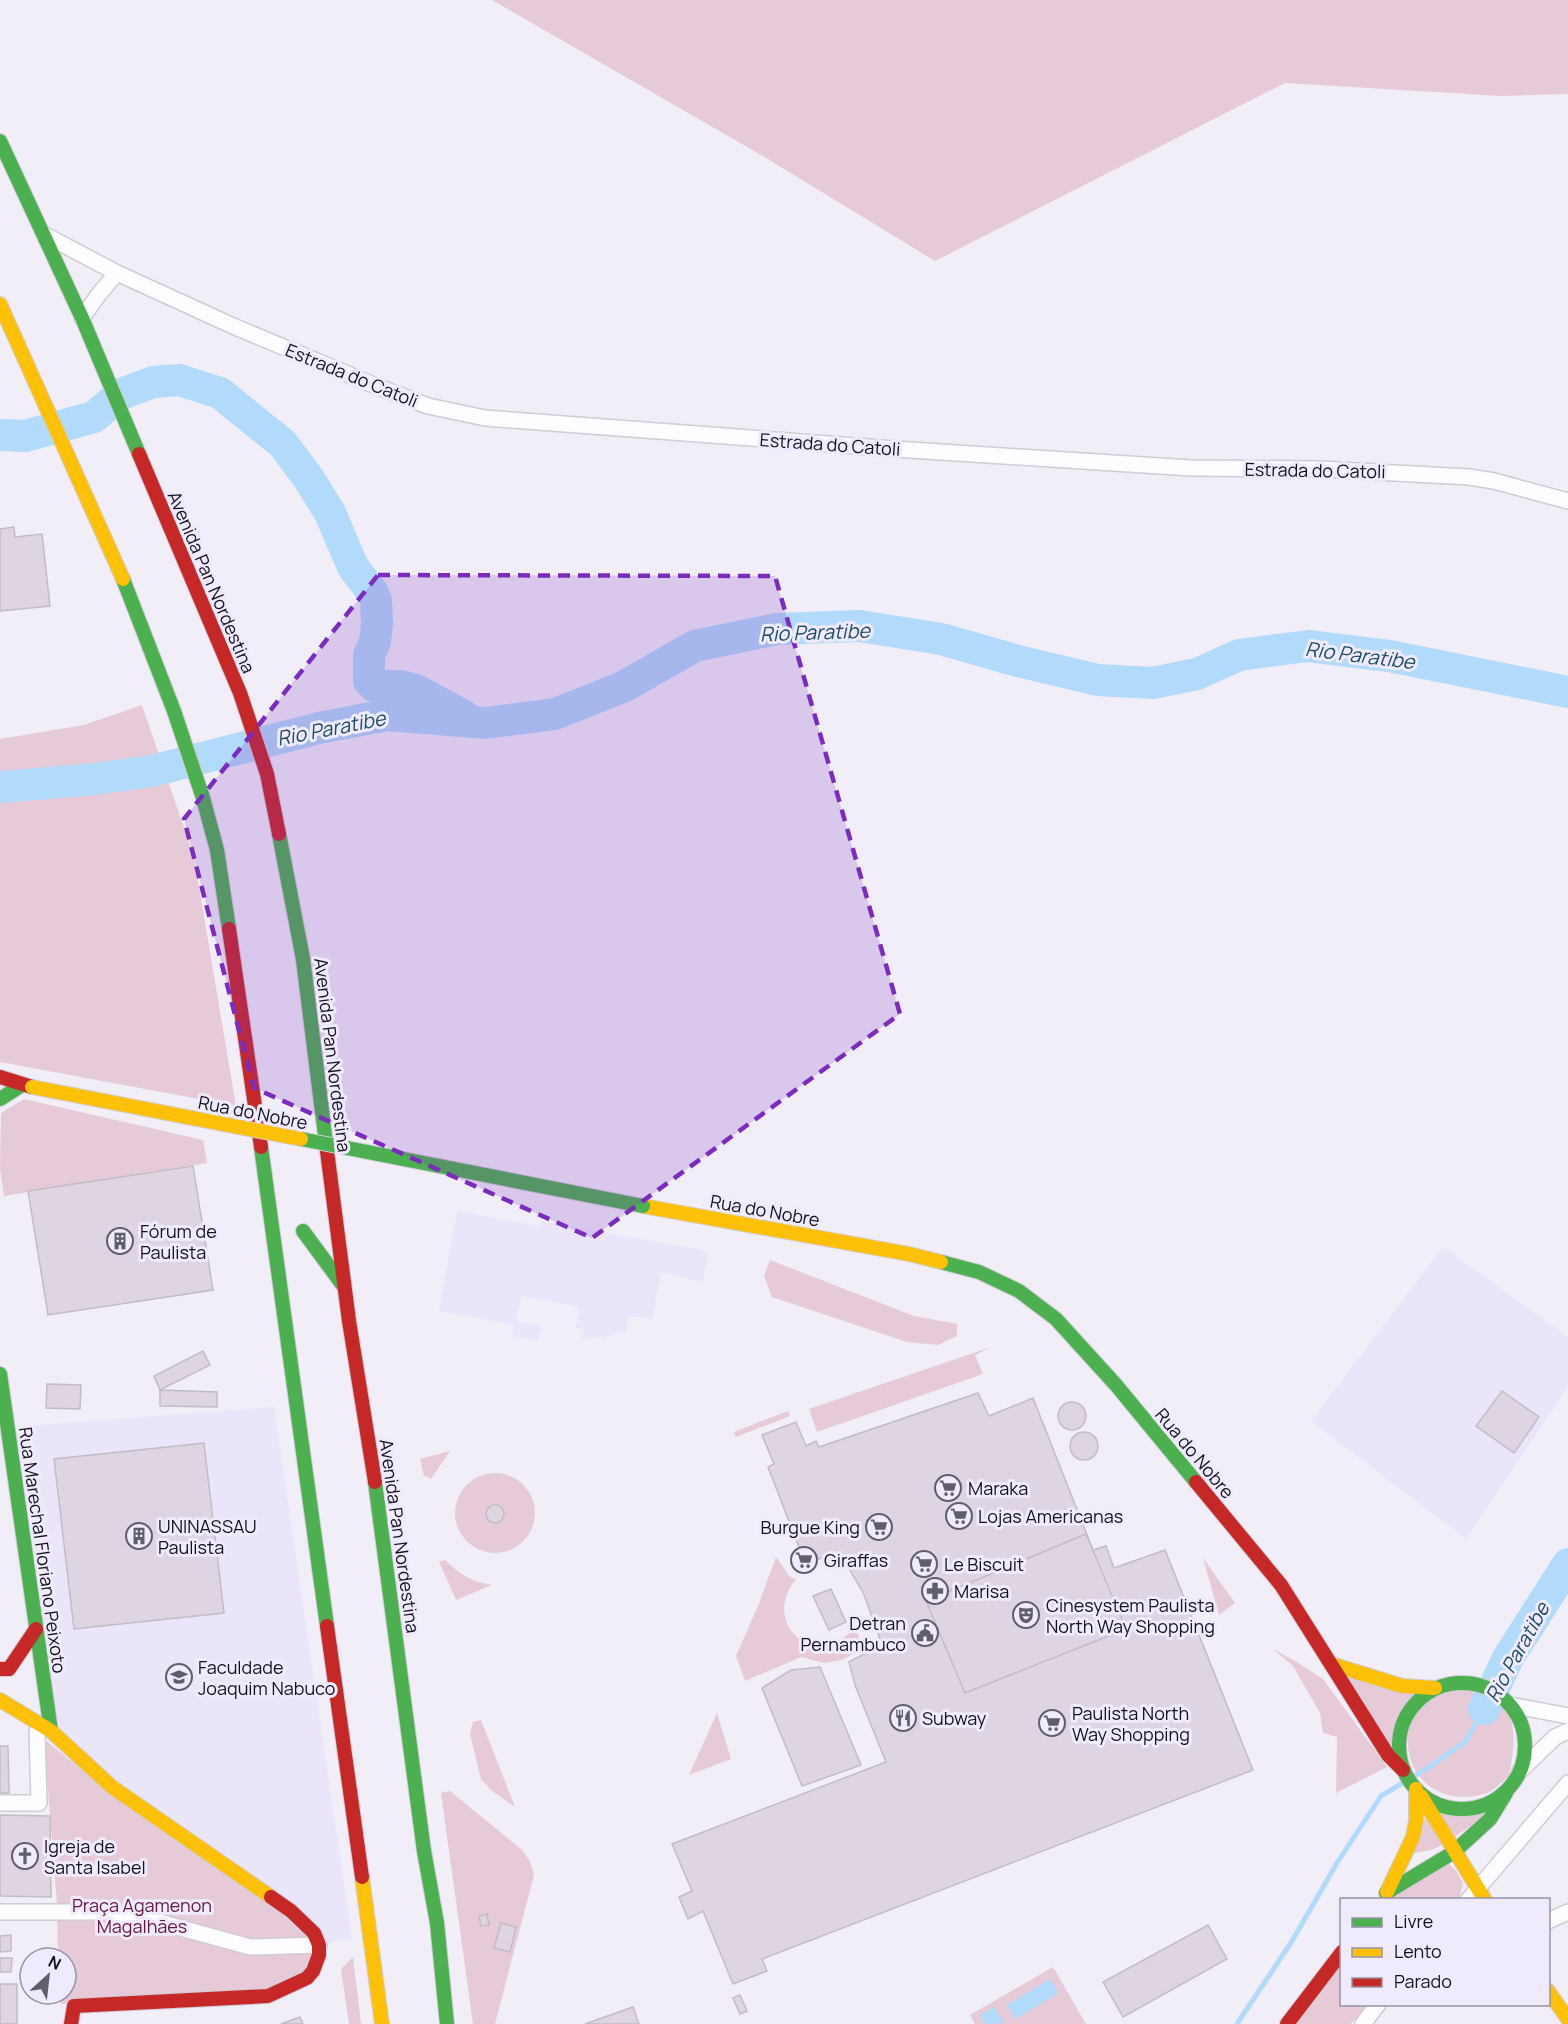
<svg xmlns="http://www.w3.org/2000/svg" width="1568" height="2024" viewBox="0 0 1568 2024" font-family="Manrope,sans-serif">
<rect width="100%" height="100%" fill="#f1eef8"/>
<!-- built -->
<g fill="#ebe5fa">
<polygon points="457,1211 539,1226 540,1221 708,1251 703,1282 661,1273 652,1319 628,1316 626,1331 601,1338 601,1336 582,1341 584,1330 576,1328 580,1307 521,1296 516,1321 541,1326 538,1341 512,1336 514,1325 439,1311"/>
<polygon points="1443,1247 1568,1337 1568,1387 1466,1539 1311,1421"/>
<polygon points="274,1407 352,1938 319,1945 51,1731 9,1427"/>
</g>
<!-- green -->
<g fill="#e7cad8">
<polygon points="492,0 1568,0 1568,94 1501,96 1285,83 935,261 761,155"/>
<polygon points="142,705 194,857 236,1106 0,1062 0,739 84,725"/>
<polygon points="24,1099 203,1140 207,1163 4,1196 0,1168 1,1113"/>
<polygon points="770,1260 914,1316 957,1324 957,1336 938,1345 907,1342 772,1297 764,1276"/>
<polygon points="991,1347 975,1355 983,1374 817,1432 809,1409"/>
<polygon points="788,1411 790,1416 736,1437 734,1432"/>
<polygon points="450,1451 431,1479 424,1476 420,1459"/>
<circle cx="495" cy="1513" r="40"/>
<path d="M776,1557l14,20 6,2c-36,44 18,93 59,49l9,20 -22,12 -18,3 -23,-6 -56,24 -9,-25 22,-50z"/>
<polygon points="1203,1558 1235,1603 1219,1615"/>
<path d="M445,1560c16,15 25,21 47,25l-36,15 -17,-38z"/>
<polygon points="1273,1649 1295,1661 1323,1679 1387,1767 1336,1793 1337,1737 1323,1733 1320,1713 1293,1666"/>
<path d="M1339,1672l81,19c-16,18 -25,34 -25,59z"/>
<path d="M1458,1689c59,7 61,37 51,87 -7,5 -14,14 -22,17 -43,15 -83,-13 -79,-59 1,-9 6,-23 13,-29 11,-9 24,-12 37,-16z"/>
<polygon points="717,1713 731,1759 689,1775"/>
<polygon points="481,1720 515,1807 492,1791 481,1779 470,1734 473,1722"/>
<polygon points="44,1739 105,1789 255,1889 313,1943 310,1972 268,1991 61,2004 60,1994 66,1994 66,1958 58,1958 57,1904"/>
<polygon points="450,1791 521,1849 530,1861 534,1875 495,2024 473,2024 441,1793"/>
<path d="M1497,1797l-16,22 -33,22 -21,-43c29,13 42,14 70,-1z"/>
<polygon points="1413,1803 1444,1844 1431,1850 1402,1855"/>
<polygon points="1447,1862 1457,1872 1463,1883 1459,1899 1380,1900"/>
<polygon points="1341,1951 1342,2004 1368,2005 1351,2024 1288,2024"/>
<polygon points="353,1957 361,2024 349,2024 341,1969"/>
<polygon points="1053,1967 1086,2024 975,2024 970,2015"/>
</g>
<!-- water -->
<g fill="#b1dafb">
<polygon points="1050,1979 1059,1993 1015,2019 1007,2005"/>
<polygon points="994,2007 1004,2023 985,2024 980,2015"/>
</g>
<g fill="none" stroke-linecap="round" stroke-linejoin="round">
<!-- stream -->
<polyline stroke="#b1dafb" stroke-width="5" points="1237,2024 1292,1941 1337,1863 1381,1796 1429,1767 1465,1742 1484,1709"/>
<!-- river -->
<g stroke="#b1dafb" stroke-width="32">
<polyline points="0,435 25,436 94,417 121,394 153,382 179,380 220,393 283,444 309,479 330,513 353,567 373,593 376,600 377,624 375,642 369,655 369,681 374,686 401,686 416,690 464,716"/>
<polyline points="0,787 94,779 152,771 319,728 387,715 486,723 555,714 623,687 695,646 777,629 860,626 941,639 1018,661 1098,680 1153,683 1197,674 1239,655 1308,646 1389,656 1568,692"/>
<polyline points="1484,1709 1508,1658 1568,1564"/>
</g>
</g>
<!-- building -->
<g fill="#dfd4e2" stroke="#c2bcc5" stroke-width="1.5">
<polygon points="14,527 15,537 42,534 50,606 0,611 0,529"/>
<polygon points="193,1166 213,1290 48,1315 28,1191"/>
<polygon points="203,1351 210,1365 160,1390 154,1376"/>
<polygon points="47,1384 81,1385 80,1409 46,1408"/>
<polygon points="160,1390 217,1392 217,1407 160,1406"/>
<polygon points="1502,1391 1539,1417 1514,1453 1476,1426"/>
<polygon points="978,1393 989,1416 1033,1398 1093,1550 1106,1546 1114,1568 1165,1550 1253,1770 762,1959 767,1971 733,1984 703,1911 688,1919 679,1897 692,1891 672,1844 886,1762 855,1685 849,1662 870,1651 880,1639 863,1592 842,1557 804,1560 768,1467 774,1464 762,1435 796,1422 806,1446 816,1441 819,1447"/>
<circle cx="1072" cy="1416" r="14"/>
<circle cx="1084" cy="1446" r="14"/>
<polygon points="204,1443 224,1613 74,1629 54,1459"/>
<circle cx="495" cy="1514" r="9"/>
<polygon points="1086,1534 1126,1629 965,1693 926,1601"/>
<polygon points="831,1589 846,1622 829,1630 813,1596"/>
<polygon points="820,1667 861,1765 802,1786 762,1688 791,1670"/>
<polygon points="0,1746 8,1746 9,1793 0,1793"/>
<polygon points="0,1815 50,1816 51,1897 0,1896"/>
<polygon points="487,1914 489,1925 481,1926 479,1916"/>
<polygon points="501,1923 516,1927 510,1952 494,1948"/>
<polygon points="1208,1925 1227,1959 1123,2017 1103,1982"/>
<polygon points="11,1935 11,1951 0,1952 0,1936"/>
<polygon points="0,1958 12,1958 11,1972 0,1972"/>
<rect x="0" y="1984" width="17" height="40"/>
<polygon points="740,1995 747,2011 740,2014 733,1998"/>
<polygon points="633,2007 639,2024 585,2024"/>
<polygon points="300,2017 303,2024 281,2024"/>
</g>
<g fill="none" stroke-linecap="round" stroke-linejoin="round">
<defs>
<g id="street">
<polyline points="45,235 117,273 233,326 376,386 428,406 485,418 895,449 1191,468 1320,469 1469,477 1494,481 1568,501"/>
<polyline points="82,318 99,294 117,273"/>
<polyline points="1510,1705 1568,1716"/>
<polyline points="1520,1771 1555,1737 1568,1731"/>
<polyline points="0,1803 39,1803 37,1732 43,1726"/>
<polyline points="1468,1900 1568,1783"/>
<polyline points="0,1912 111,1912 159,1922 250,1947 319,1945"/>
<polyline points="1548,1921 1568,1912"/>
<polyline points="1363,2024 1378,2004"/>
</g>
<g id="fast">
<polyline points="0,141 82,318 139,454"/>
<polyline points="123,579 174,711 203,798 217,850 229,929"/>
<polyline points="279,834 303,959 327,1151"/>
<polyline points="0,1099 22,1085"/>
<polyline points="261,1147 327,1626"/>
<polyline points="303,1231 342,1284"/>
<polyline points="941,1262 979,1272 1019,1291 1056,1319 1116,1385 1196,1482"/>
<polyline points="0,1374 51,1731"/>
<polyline points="375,1482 424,1851 437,1923 447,2024"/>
<circle cx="1462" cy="1746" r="63"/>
<polyline points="1386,1893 1454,1852 1490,1819 1506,1793"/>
</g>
<g id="slow">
<polyline points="0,304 123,579"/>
<polyline points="643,1206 909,1254 941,1262"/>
<polyline points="1331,1664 1402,1686 1435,1688"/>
<polyline points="0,1700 51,1731 112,1787 271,1897"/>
<polyline points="1421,1796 1485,1900"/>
<polyline points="362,1877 382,2024"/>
<polyline points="1387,1892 1413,1837 1416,1821 1416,1789"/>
<polyline points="1548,1991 1568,2019"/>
</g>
<g id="jam">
<polyline points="139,454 240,693 267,774 279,834"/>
<polyline points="229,929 261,1147"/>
<polyline points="0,1077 32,1087"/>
<polyline points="327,1151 349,1321 375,1482"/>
<polyline points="1196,1482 1281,1585 1388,1755 1403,1770"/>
<polyline points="327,1626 362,1877"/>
<polyline points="0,1669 9,1669 36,1629"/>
<polyline points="71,2024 74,2006 268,1996 307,1978 313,1971 319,1955 319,1945 314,1933 291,1911 271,1897"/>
<polyline points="1287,2024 1342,1952"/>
</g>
</defs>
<!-- street casing -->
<use href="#street" stroke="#cfccd6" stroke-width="18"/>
<!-- fast casing -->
<use href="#fast" stroke="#cfccd6" stroke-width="16"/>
<!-- slow casing -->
<use href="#slow" stroke="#cfccd6" stroke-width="16"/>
<!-- jam casing -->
<use href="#jam" stroke="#cfccd6" stroke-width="16"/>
<!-- street -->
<use href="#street" stroke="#fdfcfe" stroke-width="15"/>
<!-- fast -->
<use href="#fast" stroke="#4caf50" stroke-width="14"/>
<!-- slow -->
<use href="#slow" stroke="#ffc107" stroke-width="14"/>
<!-- jam -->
<use href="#jam" stroke="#c62828" stroke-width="14"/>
<defs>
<polyline id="fast-bridge" points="301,1139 643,1206"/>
<polyline id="slow-bridge" points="32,1087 301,1139"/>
</defs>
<!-- fast-bridge casing -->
<use href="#fast-bridge" stroke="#cfccd6" stroke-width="16" stroke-linecap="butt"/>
<!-- slow-bridge casing -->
<use href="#slow-bridge" stroke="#cfccd6" stroke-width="16" stroke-linecap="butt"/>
<!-- fast-bridge -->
<use href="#fast-bridge" stroke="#4caf50" stroke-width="14"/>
<!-- slow-bridge -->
<use href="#slow-bridge" stroke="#ffc107" stroke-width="14"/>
</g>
<!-- marked area -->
<path fill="#7b2cbf" fill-opacity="0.2" stroke="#7b2cbf" stroke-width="4.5" stroke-dasharray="12 8" stroke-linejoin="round" d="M378,575l397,1 125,438 -308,224 -338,-150 -70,-269z"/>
<!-- icons -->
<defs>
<symbol id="building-ring" viewBox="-11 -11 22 22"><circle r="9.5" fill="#efeafc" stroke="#615e69" stroke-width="1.5"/><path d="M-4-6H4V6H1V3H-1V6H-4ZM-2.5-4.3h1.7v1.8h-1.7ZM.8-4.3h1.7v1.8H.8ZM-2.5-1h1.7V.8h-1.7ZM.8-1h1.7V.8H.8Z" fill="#615e69"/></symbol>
<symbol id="supermarket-ring" viewBox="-11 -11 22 22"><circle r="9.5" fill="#efeafc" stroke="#615e69" stroke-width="1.5"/><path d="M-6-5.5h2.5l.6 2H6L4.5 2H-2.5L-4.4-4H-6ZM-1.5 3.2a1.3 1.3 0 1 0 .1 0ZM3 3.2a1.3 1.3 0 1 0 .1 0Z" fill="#615e69"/></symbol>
<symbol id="pharmacy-ring" viewBox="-11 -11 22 22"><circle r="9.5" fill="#efeafc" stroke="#615e69" stroke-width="1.5"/><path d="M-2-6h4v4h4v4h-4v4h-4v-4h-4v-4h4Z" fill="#615e69"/></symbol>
<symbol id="theatre-ring" viewBox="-11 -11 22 22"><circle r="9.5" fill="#efeafc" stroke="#615e69" stroke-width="1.5"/><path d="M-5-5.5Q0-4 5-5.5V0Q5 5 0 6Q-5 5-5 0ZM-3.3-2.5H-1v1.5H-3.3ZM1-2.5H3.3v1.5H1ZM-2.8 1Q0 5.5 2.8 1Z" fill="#615e69"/></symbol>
<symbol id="civic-ring" viewBox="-11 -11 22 22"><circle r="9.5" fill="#efeafc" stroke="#615e69" stroke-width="1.5"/><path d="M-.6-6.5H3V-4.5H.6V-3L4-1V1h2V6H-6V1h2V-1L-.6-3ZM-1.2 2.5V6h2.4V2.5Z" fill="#615e69"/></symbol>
<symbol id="university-ring" viewBox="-11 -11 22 22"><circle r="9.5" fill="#efeafc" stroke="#615e69" stroke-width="1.5"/><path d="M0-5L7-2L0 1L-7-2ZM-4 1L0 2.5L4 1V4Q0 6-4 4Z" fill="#615e69"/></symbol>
<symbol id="restaurant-ring" viewBox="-11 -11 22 22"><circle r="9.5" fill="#efeafc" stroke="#615e69" stroke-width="1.5"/><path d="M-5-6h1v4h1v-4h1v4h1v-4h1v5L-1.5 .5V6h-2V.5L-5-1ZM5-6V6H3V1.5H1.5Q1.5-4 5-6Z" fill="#615e69"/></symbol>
<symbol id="church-ring" viewBox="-11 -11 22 22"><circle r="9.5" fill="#efeafc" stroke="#615e69" stroke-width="1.5"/><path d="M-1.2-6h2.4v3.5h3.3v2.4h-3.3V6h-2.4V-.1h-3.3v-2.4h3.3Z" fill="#615e69"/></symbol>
</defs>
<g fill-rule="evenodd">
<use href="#building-ring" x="105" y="1226" width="30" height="30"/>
<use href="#supermarket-ring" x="933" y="1473" width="30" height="30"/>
<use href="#supermarket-ring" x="944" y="1501" width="30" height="30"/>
<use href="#supermarket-ring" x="864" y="1512" width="30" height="30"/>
<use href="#building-ring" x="124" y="1521" width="30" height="30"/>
<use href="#supermarket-ring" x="789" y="1545" width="30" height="30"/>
<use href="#supermarket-ring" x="909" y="1549" width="30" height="30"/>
<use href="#pharmacy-ring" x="920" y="1576" width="30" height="30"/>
<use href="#theatre-ring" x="1011" y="1600" width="30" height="30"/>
<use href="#civic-ring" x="910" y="1618" width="30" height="30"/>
<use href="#university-ring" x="164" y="1662" width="30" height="30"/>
<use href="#restaurant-ring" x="888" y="1703" width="30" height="30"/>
<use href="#supermarket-ring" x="1037" y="1708" width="30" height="30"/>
<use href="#church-ring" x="10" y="1841" width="30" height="30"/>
</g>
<g text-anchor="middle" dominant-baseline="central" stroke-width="6" stroke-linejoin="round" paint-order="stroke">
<!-- street labels -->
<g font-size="18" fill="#14111c" stroke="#efeafc">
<text transform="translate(352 375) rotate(22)">Estrada do Catoli</text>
<text transform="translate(830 444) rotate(4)">Estrada do Catoli</text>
<text transform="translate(1315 470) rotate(1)">Estrada do Catoli</text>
<text transform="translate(212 582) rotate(67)">Avenida Pan Nordestina</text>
<text transform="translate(333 1055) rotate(83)">Avenida Pan Nordestina</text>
<text transform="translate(253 1112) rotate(11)">Rua do Nobre</text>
<text transform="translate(765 1210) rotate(10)">Rua do Nobre</text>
<text transform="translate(1195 1453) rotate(50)">Rua do Nobre</text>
<text transform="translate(400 1536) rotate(82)">Avenida Pan Nordestina</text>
<text transform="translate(43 1550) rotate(82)">Rua Marechal Floriano Peixoto</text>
</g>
<!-- poi labels -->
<g font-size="18" fill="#14111c" stroke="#efeafc" text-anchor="start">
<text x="140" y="1231">Fórum de<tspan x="140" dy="21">Paulista</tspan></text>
<text x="968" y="1488">Maraka</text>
<text x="978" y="1516">Lojas Americanas</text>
<text x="158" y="1526">UNINASSAU<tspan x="158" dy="21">Paulista</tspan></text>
<text x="860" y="1527" text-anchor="end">Burgue King</text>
<text x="824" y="1560">Giraffas</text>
<text x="944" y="1564">Le Biscuit</text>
<text x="954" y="1591">Marisa</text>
<text x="1046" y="1605">Cinesystem Paulista<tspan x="1046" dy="21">North Way Shopping</tspan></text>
<text x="906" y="1623" text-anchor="end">Detran<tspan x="906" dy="21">Pernambuco</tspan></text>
<text x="198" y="1667">Faculdade<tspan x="198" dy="21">Joaquim Nabuco</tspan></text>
<text x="1072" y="1713">Paulista North<tspan x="1072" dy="21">Way Shopping</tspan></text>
<text x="922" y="1718">Subway</text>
<text x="44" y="1846">Igreja de<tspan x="44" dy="21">Santa Isabel</tspan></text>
</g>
<!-- park labels -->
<g font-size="18" fill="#66183c" stroke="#efeafc">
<text x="142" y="1905">Praça Agamenon<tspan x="142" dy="21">Magalhães</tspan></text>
</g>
<!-- water labels -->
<g font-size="20" font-style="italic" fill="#1e4b67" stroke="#efeafc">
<text transform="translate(815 632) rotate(-2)">Rio Paratibe</text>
<text transform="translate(1360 655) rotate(7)">Rio Paratibe</text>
<text transform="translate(331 728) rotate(-11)">Rio Paratibe</text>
<text transform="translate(1517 1652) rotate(-61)">Rio Paratibe</text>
</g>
</g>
<!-- legend -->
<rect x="1340" y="1898" width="210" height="108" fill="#efeafc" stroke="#9793a2" stroke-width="1.5"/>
<rect x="1352" y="1918" width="30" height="9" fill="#4caf50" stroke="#9793a2" stroke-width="1.5"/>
<text x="1394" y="1928" font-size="18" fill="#14111c">Livre</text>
<rect x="1352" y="1948" width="30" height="9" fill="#ffc107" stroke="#9793a2" stroke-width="1.5"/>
<text x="1394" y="1958" font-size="18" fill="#14111c">Lento</text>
<rect x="1352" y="1978" width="30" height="9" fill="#c62828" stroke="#9793a2" stroke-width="1.5"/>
<text x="1394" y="1988" font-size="18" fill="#14111c">Parado</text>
<!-- north arrow -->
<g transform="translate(48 1976) rotate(27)"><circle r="28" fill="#efeafc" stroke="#9793a2" stroke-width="1.5"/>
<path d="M0-4.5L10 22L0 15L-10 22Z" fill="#615e69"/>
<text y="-9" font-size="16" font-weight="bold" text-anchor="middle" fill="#14111c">N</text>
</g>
</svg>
